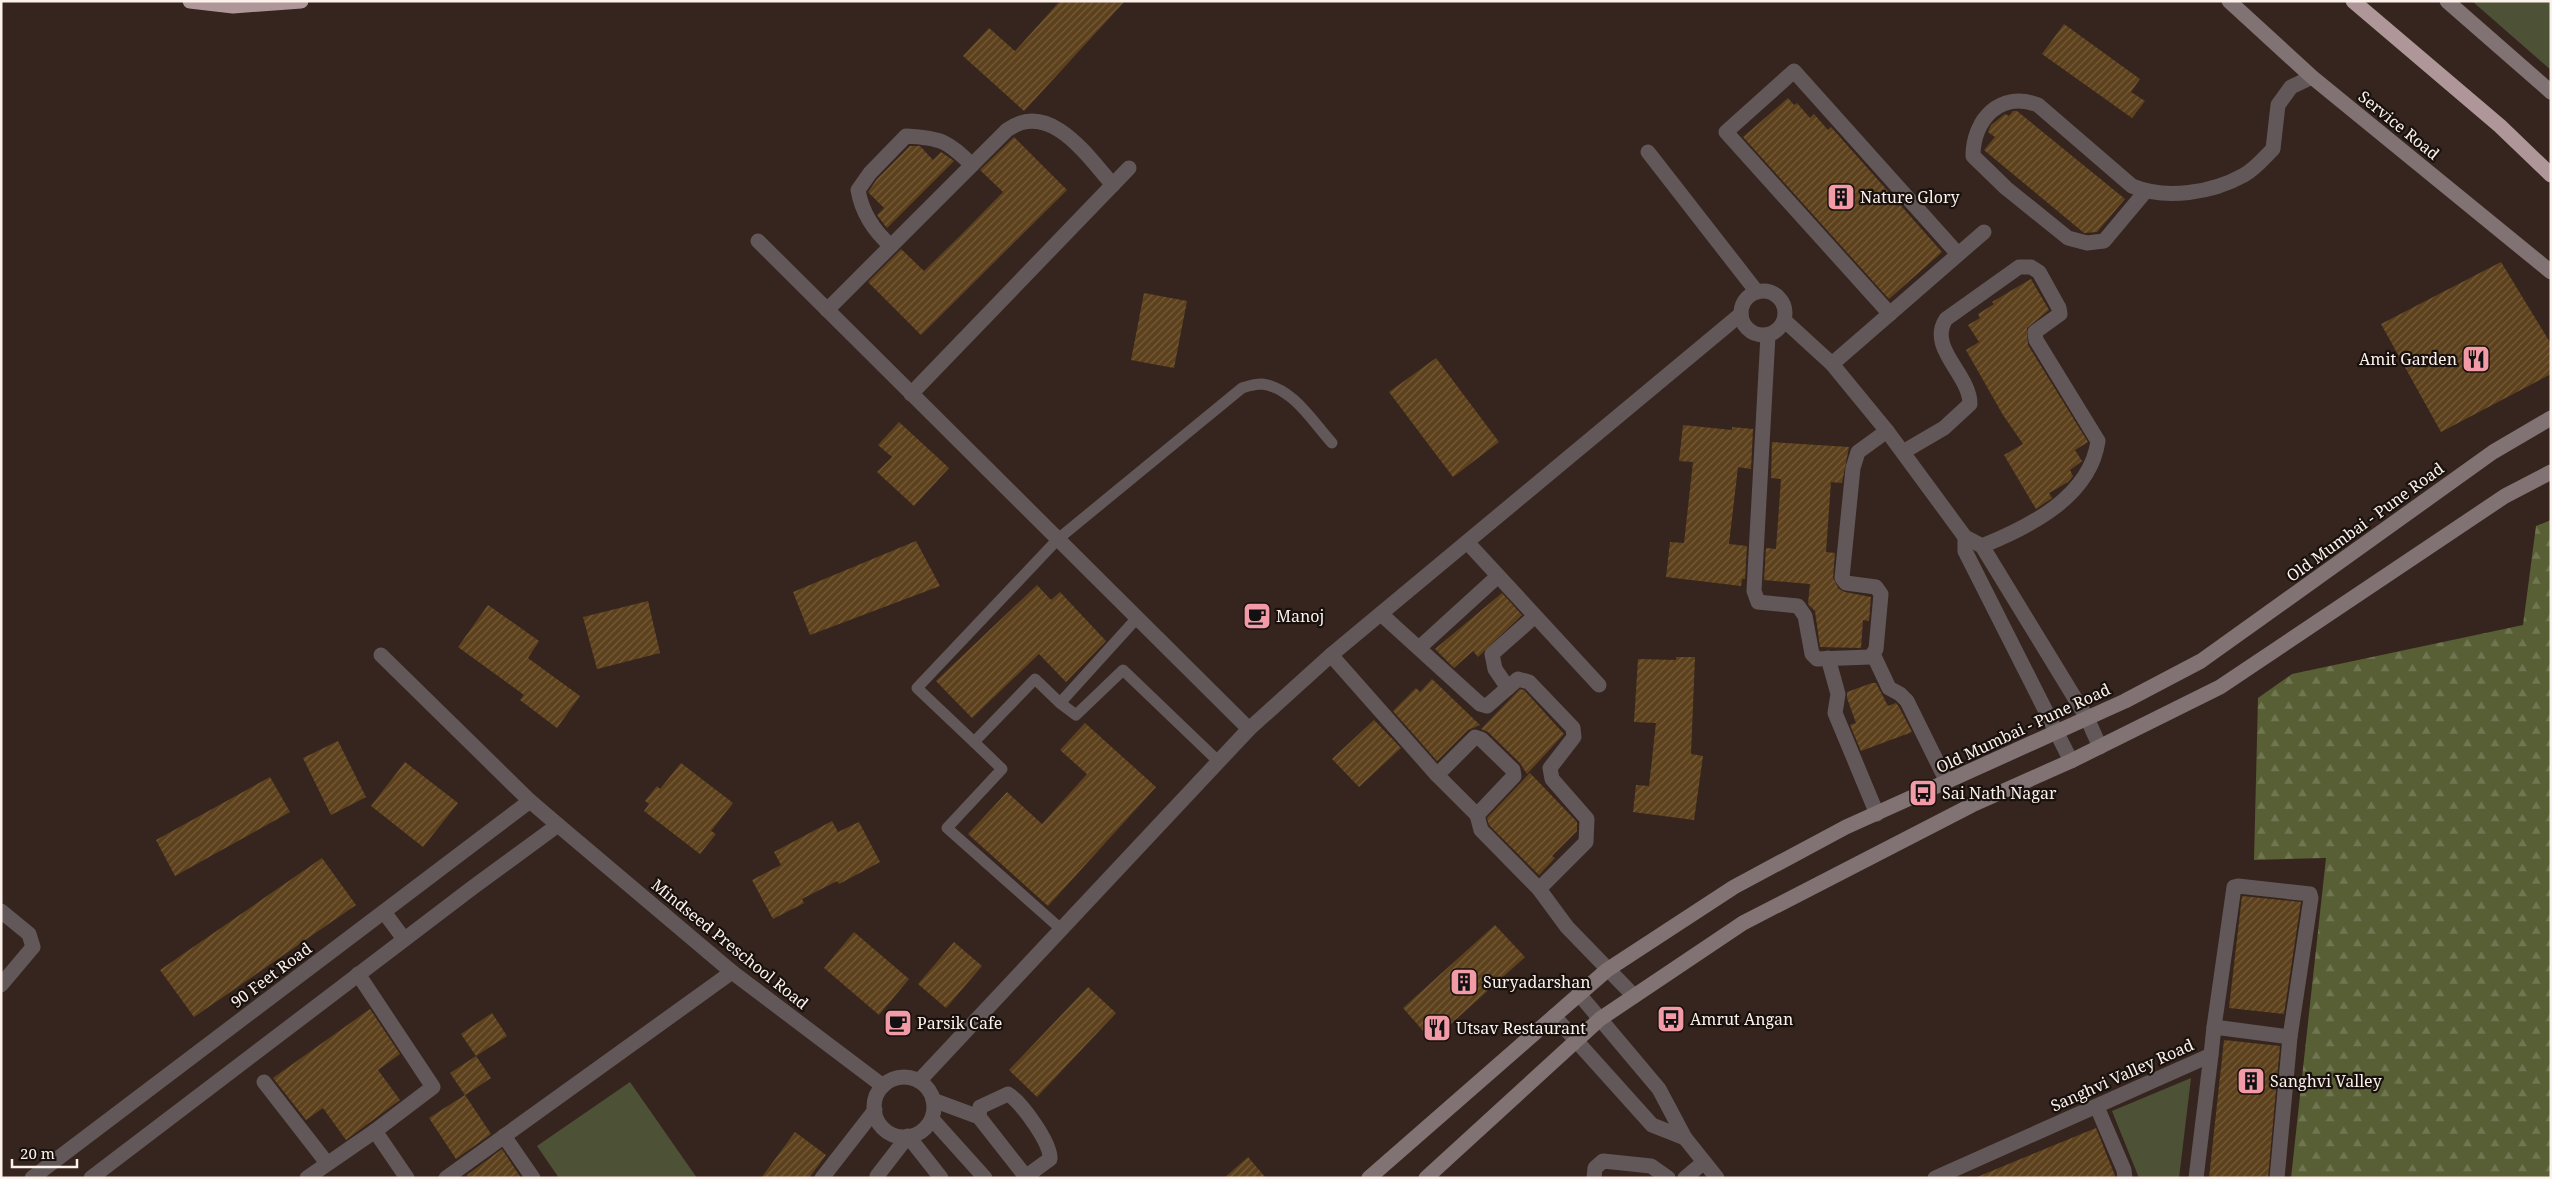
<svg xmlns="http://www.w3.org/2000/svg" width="2552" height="1179" viewBox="0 0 2552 1179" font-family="'Noto Serif',serif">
<defs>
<pattern id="forest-firs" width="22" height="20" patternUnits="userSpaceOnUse" patternTransform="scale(1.25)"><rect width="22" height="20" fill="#585f34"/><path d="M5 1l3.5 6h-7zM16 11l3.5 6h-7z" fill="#717652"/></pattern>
<pattern id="building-hatch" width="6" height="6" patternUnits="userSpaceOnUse" patternTransform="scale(1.25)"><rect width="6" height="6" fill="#5d411c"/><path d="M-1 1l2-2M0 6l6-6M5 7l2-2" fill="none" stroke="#755d3d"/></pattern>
</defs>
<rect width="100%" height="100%" fill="#36251e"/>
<!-- forest -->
<polygon fill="url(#forest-firs)" points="2551,520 2551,1178 2291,1178 2326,858 2254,860 2258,698 2292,674 2523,625 2536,526"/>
<!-- green -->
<g fill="#4d5237">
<polygon points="2472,1 2551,1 2551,70"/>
<polygon points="2191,1078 2179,1178 2139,1178 2112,1111"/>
<polygon points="630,1082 697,1178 559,1178 537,1146"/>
</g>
<!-- building -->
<g fill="url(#building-hatch)">
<polygon points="1060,1 1125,1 1024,111 963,56 989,28 1015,51"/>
<polygon points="2064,24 2140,79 2131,92 2145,101 2132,118 2042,54"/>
<polygon points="1788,98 1794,105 1797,103 1810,118 1814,114 1828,130 1831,127 1942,252 1889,299 1743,137"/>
<polygon points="2013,111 2017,111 2125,199 2097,232 2084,233 1984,150 1995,137 1988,132 1991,125 2005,114 2009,116"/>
<polygon points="1014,137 1067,190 921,335 868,282 901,249 924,271 960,236 1003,192 980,170"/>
<polygon points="910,146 920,146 933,160 941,152 954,161 887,228 877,215 884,208 868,192 877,179"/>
<polygon points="2501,262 2551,344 2551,374 2441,432 2381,324"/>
<polygon points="2031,279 2049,310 2027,328 2028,345 2088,442 2075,450 2082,461 2070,470 2073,476 2068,482 2049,493 2052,498 2036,509 2004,455 2023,444 2003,415 1966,350 1979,342 1968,325 1980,318 1978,314 1994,304 1992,302"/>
<polygon points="1144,293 1187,301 1174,368 1131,360"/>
<polygon points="1436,358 1499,442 1453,477 1389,392"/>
<polygon points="899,422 949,468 914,506 877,472 892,457 878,445"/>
<polygon points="1683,425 1732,430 1732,427 1753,429 1751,469 1738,467 1729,544 1747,546 1745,579 1742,579 1741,586 1666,577 1670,542 1684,543 1693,462 1679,461"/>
<polygon points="1772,442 1849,447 1842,483 1831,482 1826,552 1835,553 1833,578 1839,589 1845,592 1871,597 1869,621 1863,620 1861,648 1820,647 1815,611 1808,604 1810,584 1764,580 1766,548 1776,549 1781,479 1771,478"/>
<polygon points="916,541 940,586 810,635 793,592"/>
<polygon points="1037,585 1051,600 1060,592 1106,641 1066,682 1039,654 972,718 936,681"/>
<polygon points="1502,593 1522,615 1478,657 1473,651 1454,668 1435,649"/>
<polygon points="648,601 660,653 597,669 583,617"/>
<polygon points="488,605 539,641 528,658 580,696 557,728 520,700 524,695 458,647"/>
<polygon points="1676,657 1695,657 1691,754 1703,756 1694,820 1633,812 1636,785 1649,786 1656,723 1634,722 1638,659 1676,660"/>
<polygon points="1432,679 1480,725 1468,730 1437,761 1393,711 1416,688 1420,692"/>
<polygon points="1872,683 1876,683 1888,706 1896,703 1899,707 1912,732 1861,751 1850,725 1856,723 1847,698 1847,692"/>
<polygon points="1520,689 1524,690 1564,734 1527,774 1520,763 1488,732 1481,729"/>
<polygon points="1374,720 1401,748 1359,787 1332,759"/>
<polygon points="1085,723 1156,787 1048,906 968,834 1007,792 1042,824 1087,774 1060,750"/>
<polygon points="338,741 366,797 331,815 303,758"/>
<polygon points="405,762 458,803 423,847 371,806"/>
<polygon points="681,763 733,803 711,831 716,834 700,854 644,811 649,804 645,801 657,786 660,789"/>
<polygon points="1530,773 1577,822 1577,831 1552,856 1555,858 1539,875 1489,825 1487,818"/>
<polygon points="270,777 290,812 175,876 156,840"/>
<polygon points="832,821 838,832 859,822 880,862 839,884 837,881 802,899 804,903 773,919 752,880 781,865 774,852"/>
<polygon points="322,858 356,905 194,1017 160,970"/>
<polygon points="2242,896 2301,902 2284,1014 2229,1008"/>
<polygon points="1495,925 1525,957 1432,1041 1403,1008"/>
<polygon points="854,932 909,979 879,1015 824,968"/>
<polygon points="954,942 982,966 946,1008 918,984"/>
<polygon points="1088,987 1116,1013 1037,1097 1009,1070"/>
<polygon points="370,1009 400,1054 378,1070 400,1100 346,1140 323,1108 306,1120 273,1078"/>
<polygon points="492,1013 507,1036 476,1056 461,1034"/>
<polygon points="2224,1040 2280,1046 2268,1178 2209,1178"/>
<polygon points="476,1056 491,1078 465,1095 450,1073"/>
<polygon points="465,1095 491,1134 456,1159 429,1118"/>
<polygon points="2096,1128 2116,1178 1977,1178 1977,1177"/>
<polygon points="795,1132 826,1155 809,1178 761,1178"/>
<polygon points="502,1149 521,1178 469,1178 467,1175"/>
<polygon points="1248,1157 1266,1178 1224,1178"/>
</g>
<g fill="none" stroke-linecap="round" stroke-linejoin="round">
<!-- lane -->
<g stroke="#625859" stroke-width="11">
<path d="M1137,618l-77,85 -25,-24 -61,63 -57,-54 141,-149 184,-151c6,-2 14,-4 20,-4 30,3 51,38 70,59"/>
<polyline points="1060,703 1076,715 1123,670 1219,762"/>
<polyline points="974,742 1002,769 947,828 1062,930"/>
</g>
<!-- street -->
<g stroke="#625859" stroke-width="15">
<polyline points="1648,152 1757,292"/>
<path d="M2145,192l-41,49 -17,2 -19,-5 -62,-50 -33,-32c0,-36 27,-66 65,-51l94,81c34,14 80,7 112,-11 11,-6 20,-17 29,-26l5,-44 13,-18 21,-10"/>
<polyline points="758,241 1249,729"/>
<path d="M891,246c-17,-15 -29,-33 -33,-56l12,-17 36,-37c36,2 41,5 66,29"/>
<circle cx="1763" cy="313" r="22"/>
<path d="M827,310l180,-180c43,-31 81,27 106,55"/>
<polyline points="1890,314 1726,132 1794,71 1958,254"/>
<polyline points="1785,321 1832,364 1887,431 1965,537 1982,546 2087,718 2100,747"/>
<polyline points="1768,335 1754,591 1758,602 1798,606 1805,616 1812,654 1817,659 1871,657 1876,649 1881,594 1876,587 1846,583 1842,578 1853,468 1858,452 1887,431"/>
<polyline points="1832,364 1984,232"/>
<polyline points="911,394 1129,168"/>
<path d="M1903,452l41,-24 26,-24c0,-30 -43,-56 -24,-85l73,-52h12l8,5 20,36 1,6 -25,18 1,8 62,101c-8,56 -69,86 -116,105"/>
<polyline points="1965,537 1965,551 2071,761"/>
<polyline points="1467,542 1599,685"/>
<polyline points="1381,614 1480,704 1487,706 1518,679 1529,682 1573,728 1574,737 1550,768 1552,779 1587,819 1586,842 1539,889"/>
<polyline points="1419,648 1498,576"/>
<polyline points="1873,654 1889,688 1900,694 1907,701 1947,782"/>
<polyline points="381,655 530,801 558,825 732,972 883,1086"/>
<polyline points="1331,655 1437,775 1477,815 1481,830 1539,889 1567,927 1634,996"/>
<polyline points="1828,658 1838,694 1835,713 1877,814"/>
<polyline points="1508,688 1495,669 1492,654 1535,616"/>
<polyline points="1437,775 1475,737 1481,739 1513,770 1514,776 1477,815"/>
<polyline points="1,911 29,934 33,947 1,985"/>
<polyline points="384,912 404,939"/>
<polyline points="358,974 433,1087 375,1131"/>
<polyline points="1554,1016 1652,1125 1685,1138 1659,1089 1579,994"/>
<polyline points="2214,1027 2234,887 2238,886 2310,894 2311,898 2290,1037 2277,1178"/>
<polyline points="2211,1055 2214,1027 2290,1037"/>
<circle cx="904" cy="1107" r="30"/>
<polyline points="919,1081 1249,729 1331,655 1741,314"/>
<polyline points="264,1082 327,1163"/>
<path d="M933,1100l46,17 44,56 5,2 22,-16c1,-16 -28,-56 -42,-65l-28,13 -1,10"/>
<polyline points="2097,1107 2124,1170 2125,1178"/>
<polyline points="932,1119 985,1178"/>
<polyline points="504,1136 533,1178"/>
<polyline points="1685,1138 1717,1178"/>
<polyline points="877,1176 908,1136 941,1178"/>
<polyline points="32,1178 530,801"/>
<polyline points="91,1178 472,888 558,825"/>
<polyline points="307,1178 375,1131 407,1178"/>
<polyline points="446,1178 732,972"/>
<polyline points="822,1178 875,1110"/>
<polyline points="1594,1178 1595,1168 1603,1161 1651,1166 1668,1178"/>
<polyline points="1685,1178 1704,1162"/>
<polyline points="1935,1178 2211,1055 2196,1178"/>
</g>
<!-- secondary -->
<g stroke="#817273" stroke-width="15">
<polyline points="2229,1 2312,77 2551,272"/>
<polyline points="2447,1 2551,92"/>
<polyline points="1369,1178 1607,970 1734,887 1846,827 2125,701 2201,661 2493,452 2551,418"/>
<polyline points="1426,1178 1600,1019 1743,923 1972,805 2071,761 2220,687 2505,496 2551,472"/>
</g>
<!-- highway -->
<g stroke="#af9799" stroke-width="15">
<polyline points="190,1 233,6 301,1"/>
<polyline points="2353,1 2500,126 2551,175"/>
</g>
</g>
<!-- icons -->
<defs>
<symbol id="building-square" viewBox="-11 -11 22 22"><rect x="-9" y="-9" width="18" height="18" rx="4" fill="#f39aa7" stroke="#18110d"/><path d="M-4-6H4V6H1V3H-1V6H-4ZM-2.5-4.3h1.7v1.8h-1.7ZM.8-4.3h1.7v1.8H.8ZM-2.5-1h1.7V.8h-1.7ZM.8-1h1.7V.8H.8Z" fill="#111"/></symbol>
<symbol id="restaurant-square" viewBox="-11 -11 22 22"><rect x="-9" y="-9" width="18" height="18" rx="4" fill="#f39aa7" stroke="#18110d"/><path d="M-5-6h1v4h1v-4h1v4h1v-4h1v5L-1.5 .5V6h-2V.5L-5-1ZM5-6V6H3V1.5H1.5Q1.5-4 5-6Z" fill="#111"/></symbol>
<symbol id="cafe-square" viewBox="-11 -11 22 22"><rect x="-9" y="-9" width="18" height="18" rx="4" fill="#f39aa7" stroke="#18110d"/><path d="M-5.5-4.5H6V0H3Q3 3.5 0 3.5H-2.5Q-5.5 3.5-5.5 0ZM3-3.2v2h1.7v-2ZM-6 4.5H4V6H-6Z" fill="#111"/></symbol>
<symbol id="bus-square" viewBox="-11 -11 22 22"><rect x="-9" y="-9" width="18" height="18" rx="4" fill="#f39aa7" stroke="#18110d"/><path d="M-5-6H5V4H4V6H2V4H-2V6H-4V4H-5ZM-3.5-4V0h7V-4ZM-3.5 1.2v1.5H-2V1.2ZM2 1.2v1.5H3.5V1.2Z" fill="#111"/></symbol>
</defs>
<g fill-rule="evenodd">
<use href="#building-square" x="1825" y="181" width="32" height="32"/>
<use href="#restaurant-square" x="2460" y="343" width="32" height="32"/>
<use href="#cafe-square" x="1241" y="600" width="32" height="32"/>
<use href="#bus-square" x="1907" y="777" width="32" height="32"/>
<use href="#building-square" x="1448" y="966" width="32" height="32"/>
<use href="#bus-square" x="1655" y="1003" width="32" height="32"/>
<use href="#cafe-square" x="882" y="1007" width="32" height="32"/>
<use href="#restaurant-square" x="1421" y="1012" width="32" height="32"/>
<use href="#building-square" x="2235" y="1065" width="32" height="32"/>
</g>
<g text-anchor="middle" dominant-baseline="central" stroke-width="4.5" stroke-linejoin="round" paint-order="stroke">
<!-- street labels -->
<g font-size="16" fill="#fdf1ec" stroke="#18110d">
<text transform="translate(2399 125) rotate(39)">Service Road</text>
<text transform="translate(2365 522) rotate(-36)">Old Mumbai - Pune Road</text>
<text transform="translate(2023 728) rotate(-25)">Old Mumbai - Pune Road</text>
<text transform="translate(730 944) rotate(39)">Mindseed Preschool Road</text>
<text transform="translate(271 975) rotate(-37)">90 Feet Road</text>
<text transform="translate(2122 1075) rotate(-24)">Sanghvi Valley Road</text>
</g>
<!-- poi labels -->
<g font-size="16" fill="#fdf1ec" stroke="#18110d" text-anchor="start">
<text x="1860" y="197">Nature Glory</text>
<text x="2457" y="359" text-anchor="end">Amit Garden</text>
<text x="1276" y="616">Manoj</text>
<text x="1942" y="793">Sai Nath Nagar</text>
<text x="1483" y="982">Suryadarshan</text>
<text x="1690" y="1019">Amrut Angan</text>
<text x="917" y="1023">Parsik Cafe</text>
<text x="1456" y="1028">Utsav Restaurant</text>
<text x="2270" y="1081">Sanghvi Valley</text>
</g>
</g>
<!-- border -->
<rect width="2552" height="1179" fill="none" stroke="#fdf1ec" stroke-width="5"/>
<!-- scale -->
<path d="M12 1159v8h65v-8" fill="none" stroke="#fdf1ec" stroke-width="2.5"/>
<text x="20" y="1159" font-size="15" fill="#fdf1ec" stroke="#18110d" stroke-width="4" paint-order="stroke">20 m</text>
</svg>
